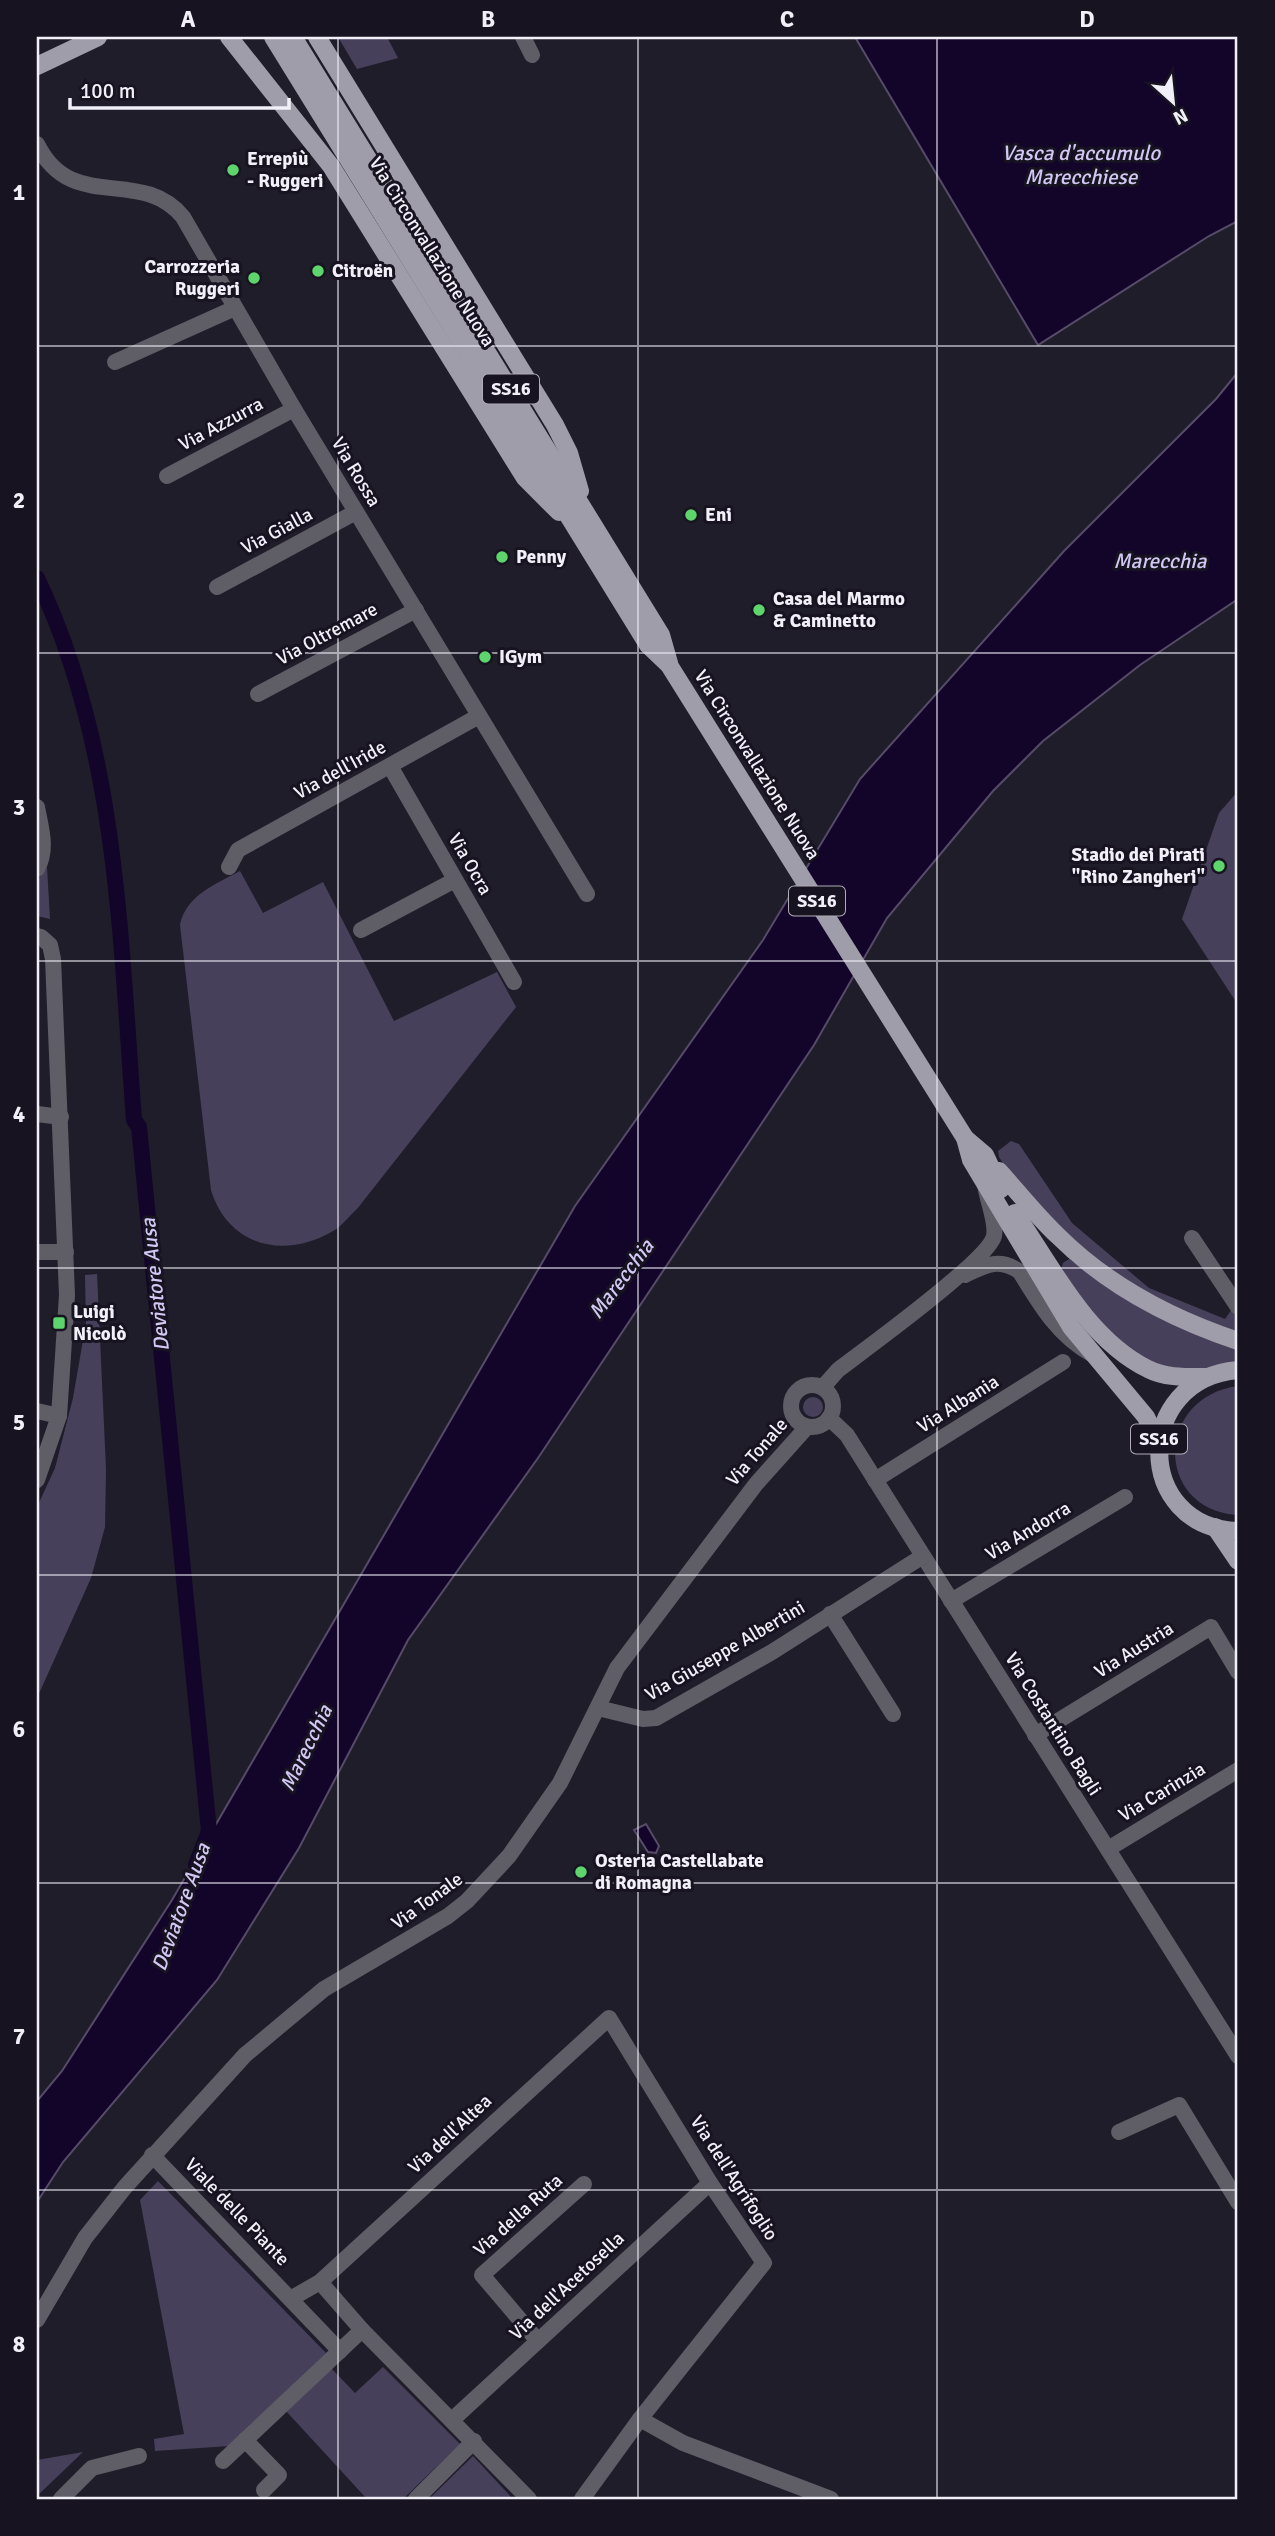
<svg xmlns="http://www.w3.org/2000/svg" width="1275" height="2536" viewBox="0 0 1275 2536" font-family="Signika,sans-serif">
<rect width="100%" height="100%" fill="#201d2a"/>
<!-- green -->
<g fill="#47405b">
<polygon points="338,37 387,37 398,58 357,69"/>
<polygon points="1238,791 1238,1005 1182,919 1219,813"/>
<polygon points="47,867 50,919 37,916 37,881"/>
<path d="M240,871l23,42 60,-31 71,139 103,-49 19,35 -159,202c-8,7 -15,17 -24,22 -49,29 -105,15 -122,-41l-31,-265c6,-30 36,-41 60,-54z"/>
<polygon points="1011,1141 1019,1144 1072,1223 1149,1288 1225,1319 1232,1309 1238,1315 1238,1336 1198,1322 1100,1265 1015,1182 999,1157 998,1151"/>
<path d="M1069,1259l80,54 58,26 31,10v15c-14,2 -29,7 -43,8 -63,4 -102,-58 -134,-102l2,-7z"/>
<polygon points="97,1274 106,1469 105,1527 91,1578 37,1698 37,1507 55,1468 73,1398 86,1323 85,1275"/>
<path d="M1238,1386v129h-2c-82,-7 -81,-118 2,-129z"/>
<circle cx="813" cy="1407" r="10"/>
<polygon points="158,2181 326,2353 229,2446 155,2451 154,2439 184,2434 140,2200"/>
<polygon points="383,2367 460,2444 403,2499 367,2499 286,2411 331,2368 355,2393"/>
<polygon points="83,2452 37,2496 37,2460"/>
<polygon points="473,2456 513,2499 429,2499"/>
</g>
<!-- water -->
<g fill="#13052a" stroke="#564b68" stroke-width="2">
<polygon points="855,37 1238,37 1238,221 1209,236 1038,345"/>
<polygon points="1238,372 1238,599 1140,665 1043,741 993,791 887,918 814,1045 538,1458 408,1640 299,1848 217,1980 63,2162 37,2202 37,2101 62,2071 172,1900 575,1206 763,940 860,779 1064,551 1216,399"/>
<polygon points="646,1824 659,1846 656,1853 648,1852 634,1830"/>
</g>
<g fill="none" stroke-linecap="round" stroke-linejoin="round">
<!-- canal -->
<path stroke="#13052a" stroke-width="16" d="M37,578c81,169 83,360 97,542l5,7 70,704 -13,34"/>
<!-- minor -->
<g stroke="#5f5d65" stroke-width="16">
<polyline points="523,37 532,55"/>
<path d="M37,144c35,71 103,21 146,73l111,192 293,485"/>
<polyline points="115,362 235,308"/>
<polyline points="167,476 294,409"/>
<polyline points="217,587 356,512"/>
<polyline points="258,694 416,610"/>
<polyline points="390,766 514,982"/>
<path d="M37,807c4,21 11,43 0,62"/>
<polyline points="229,867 238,850 479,716"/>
<polyline points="361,930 455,880"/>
<polyline points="37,936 41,937 50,945 53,959 67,1295 59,1416 37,1480"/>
<polyline points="37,1114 61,1117"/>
<polyline points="1192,1238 1238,1307"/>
<polyline points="37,1252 66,1252"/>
<path d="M965,1275c20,-10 35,-18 55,-3 20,33 39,65 73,83"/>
<circle cx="812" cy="1406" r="21"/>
<path d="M823,1387l15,-17c26,-20 150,-109 156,-134 3,-15 -8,-37 -9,-53"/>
<polyline points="37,1411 59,1416"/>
<polyline points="829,1418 847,1435 1238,2056"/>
<polyline points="875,1480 1063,1362"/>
<polyline points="951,1601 1125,1497"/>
<polyline points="830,1614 893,1714"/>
<polyline points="598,1708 643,1719 656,1718 772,1652 923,1556"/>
<polyline points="1035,1735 1211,1627 1238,1672"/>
<polyline points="1108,1849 1238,1770"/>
<polyline points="1119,2132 1179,2105 1238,2202"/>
<polyline points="152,2155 340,2351"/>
<polyline points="320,2282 362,2330 529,2499"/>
<polyline points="292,2298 320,2282 609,2018 710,2183 764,2263 640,2419 582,2499"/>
<polyline points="37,2320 85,2238 125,2187 245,2055 324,1989 448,1916 467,1901 509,1856 560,1783 617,1668 756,1484 807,1427"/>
<polyline points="538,2341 482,2275 584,2184"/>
<polyline points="640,2419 683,2443 831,2499"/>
<polyline points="452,2420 710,2183"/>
<polyline points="245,2440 279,2475 264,2490"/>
<polyline points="223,2461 362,2330"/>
<polyline points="61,2499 92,2468 139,2456"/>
<polyline points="416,2499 474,2441"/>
</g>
<!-- major -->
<g stroke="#a09dab" stroke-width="18">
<polyline points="229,37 331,166 525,478 559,512"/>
<polyline points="273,37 648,645 669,665 965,1138 971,1160 1071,1327 1146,1417 1159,1444"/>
<polyline points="293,37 661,635 669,663"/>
<polyline points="317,37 555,425 569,453 580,491"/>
<polyline points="37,66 98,37"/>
<polyline points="965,1138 985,1155 1001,1189"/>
<path d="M999,1171c19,21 37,44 58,64 50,50 115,84 181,106"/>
<path d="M1015,1213c37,54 72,126 133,156 17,9 39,8 58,8"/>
<path d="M1238,1370c-106,9 -104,158 0,161"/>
<polyline points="1215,1527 1238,1561"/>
</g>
</g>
<!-- grid -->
<path fill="none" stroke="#f1eff8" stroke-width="2" stroke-opacity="0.55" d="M338,37v2462M638,37v2462M937,37v2462M37,346h1201M37,653h1201M37,961h1201M37,1268h1201M37,1575h1201M37,1883h1201M37,2190h1201"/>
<!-- markers -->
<g fill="#5dd56c" stroke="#171320" stroke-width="2.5">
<circle cx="233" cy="170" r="7"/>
<circle cx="318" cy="271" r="7"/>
<circle cx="254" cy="278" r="7"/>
<circle cx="691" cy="515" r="7"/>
<circle cx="502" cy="557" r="7"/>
<circle cx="759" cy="610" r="7"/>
<circle cx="485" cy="657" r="7"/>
<circle cx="1219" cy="866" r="7"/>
<rect x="52" y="1316" width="14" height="14" rx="3.5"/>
<circle cx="581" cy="1872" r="7"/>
</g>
<g text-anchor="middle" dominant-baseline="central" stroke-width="6" stroke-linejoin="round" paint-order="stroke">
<!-- shield labels -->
<g fill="#171320" stroke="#b0adb7" stroke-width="2">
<rect x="483" y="374.5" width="56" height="29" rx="5"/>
<rect x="789" y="886.5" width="56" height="29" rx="5"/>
<rect x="1131" y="1424.5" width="56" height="29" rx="5"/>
</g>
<g font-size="18" font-weight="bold" fill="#f1eff8">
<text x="511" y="389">SS16</text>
<text x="817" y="901">SS16</text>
<text x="1159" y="1439">SS16</text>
</g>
<!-- poi labels -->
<g font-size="19" font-weight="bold" fill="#f1eff8" stroke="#171320" text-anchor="start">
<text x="247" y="159">Errepiù<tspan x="247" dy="22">- Ruggeri</tspan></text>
<text x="240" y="267" text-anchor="end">Carrozzeria<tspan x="240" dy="22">Ruggeri</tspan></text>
<text x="332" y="271">Citroën</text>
<text x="705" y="515">Eni</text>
<text x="516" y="557">Penny</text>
<text x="773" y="599">Casa del Marmo<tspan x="773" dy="22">&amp; Caminetto</tspan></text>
<text x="499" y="657">IGym</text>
<text x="1205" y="855" text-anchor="end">Stadio dei Pirati<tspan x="1205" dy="22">"Rino Zangheri"</tspan></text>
<text x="73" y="1312">Luigi<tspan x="73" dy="22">Nicolò</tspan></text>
<text x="595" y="1861">Osteria Castellabate<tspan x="595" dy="22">di Romagna</tspan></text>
</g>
<!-- street labels -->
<g font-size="19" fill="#f1eff8" stroke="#171320">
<text transform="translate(432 252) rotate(58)">Via Circonvallazione Nuova</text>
<text transform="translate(221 424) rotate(-28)">Via Azzurra</text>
<text transform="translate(356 472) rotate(59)">Via Rossa</text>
<text transform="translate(277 531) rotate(-28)">Via Gialla</text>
<text transform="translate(327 634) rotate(-28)">Via Oltremare</text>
<text transform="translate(757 765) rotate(58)">Via Circonvallazione Nuova</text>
<text transform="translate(340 770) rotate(-29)">Via dell'Iride</text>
<text transform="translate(470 864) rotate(60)">Via Ocra</text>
<text transform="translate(958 1404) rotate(-32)">Via Albania</text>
<text transform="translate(757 1452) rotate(-49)">Via Tonale</text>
<text transform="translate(1028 1531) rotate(-31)">Via Andorra</text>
<text transform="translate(1134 1650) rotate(-32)">Via Austria</text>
<text transform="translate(725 1651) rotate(-30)">Via Giuseppe Albertini</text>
<text transform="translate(1053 1724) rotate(58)">Via Costantino Bagli</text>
<text transform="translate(1162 1792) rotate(-31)">Via Carinzia</text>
<text transform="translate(427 1901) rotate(-36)">Via Tonale</text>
<text transform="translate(450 2134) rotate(-43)">Via dell'Altea</text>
<text transform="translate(734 2178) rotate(57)">Via dell'Agrifoglio</text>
<text transform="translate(237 2212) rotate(46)">Viale delle Piante</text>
<text transform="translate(518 2215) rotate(-42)">Via della Ruta</text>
<text transform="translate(567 2286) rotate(-43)">Via dell'Acetosella</text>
</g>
<!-- water labels -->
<g font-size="21" font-style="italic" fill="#d3c8f4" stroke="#171320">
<text x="1081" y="153">Vasca d'accumulo<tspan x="1081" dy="24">Marecchiese</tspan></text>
<text x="1160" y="561">Marecchia</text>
<text transform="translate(621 1279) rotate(-53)">Marecchia</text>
<text transform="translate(155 1285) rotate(-96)">Deviatore Ausa</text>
<text transform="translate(306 1748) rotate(-64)">Marecchia</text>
<text transform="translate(181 1907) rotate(-70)">Deviatore Ausa</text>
</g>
</g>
<!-- border -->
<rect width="1275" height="2536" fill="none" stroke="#171320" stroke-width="77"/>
<!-- north arrow -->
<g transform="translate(1173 102) rotate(153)" stroke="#171320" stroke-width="5" paint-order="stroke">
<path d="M0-5L12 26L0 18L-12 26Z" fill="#f1eff8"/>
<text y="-10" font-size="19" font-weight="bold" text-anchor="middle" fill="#f1eff8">N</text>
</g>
<!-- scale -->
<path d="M70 98v10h219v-10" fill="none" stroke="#f1eff8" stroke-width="3.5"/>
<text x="80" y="98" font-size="21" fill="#f1eff8" stroke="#171320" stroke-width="5" paint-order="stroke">100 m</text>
<rect x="38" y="38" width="1198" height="2460" fill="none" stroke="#f1eff8" stroke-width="2.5"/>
<g font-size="23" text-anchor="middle" font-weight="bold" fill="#f1eff8">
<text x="188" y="27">A</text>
<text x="488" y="27">B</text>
<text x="787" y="27">C</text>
<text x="1087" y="27">D</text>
<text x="19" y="200">1</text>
<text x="19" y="508">2</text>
<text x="19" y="815">3</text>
<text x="19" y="1122">4</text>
<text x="19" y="1430">5</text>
<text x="19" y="1737">6</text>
<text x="19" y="2044">7</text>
<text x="19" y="2352">8</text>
</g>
</svg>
